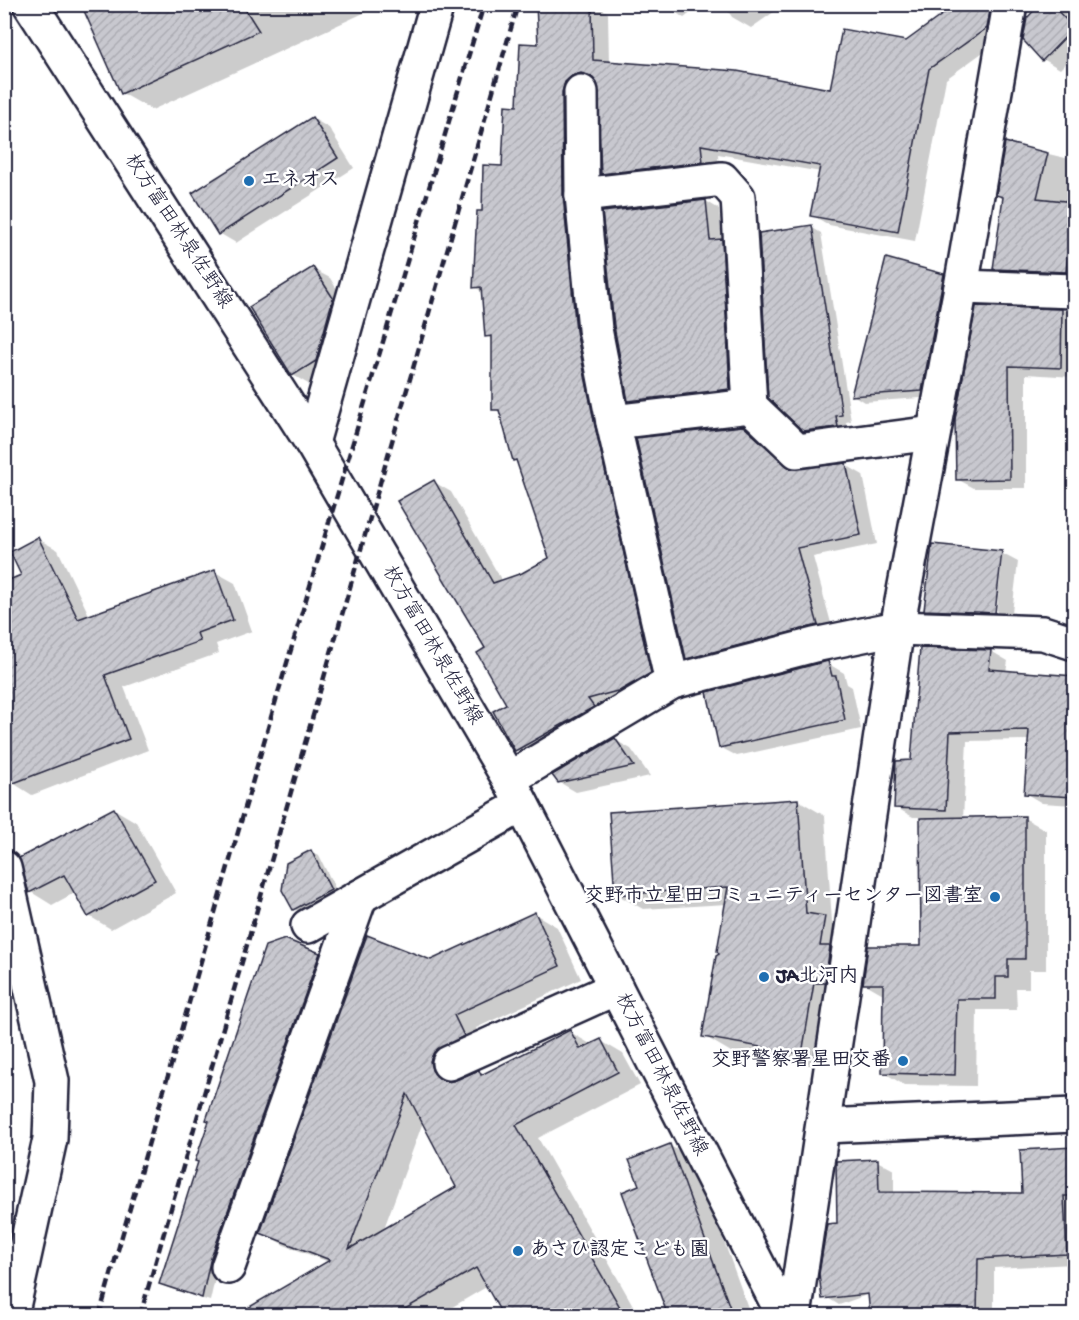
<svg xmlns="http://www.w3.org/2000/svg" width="1079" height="1320" viewBox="0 0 1079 1320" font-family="'Gochi Hand','Klee One',sans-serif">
<defs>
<pattern id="building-hatch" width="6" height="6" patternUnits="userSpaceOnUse" patternTransform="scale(1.5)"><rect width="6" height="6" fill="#c8c8cf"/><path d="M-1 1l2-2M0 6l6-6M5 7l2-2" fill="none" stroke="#acacb3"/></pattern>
</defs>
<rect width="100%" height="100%" fill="#fff"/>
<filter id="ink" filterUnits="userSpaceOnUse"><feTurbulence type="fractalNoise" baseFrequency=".0167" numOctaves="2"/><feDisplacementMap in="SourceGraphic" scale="12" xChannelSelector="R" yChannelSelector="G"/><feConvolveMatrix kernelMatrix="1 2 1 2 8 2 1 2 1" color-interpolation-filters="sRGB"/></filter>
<g filter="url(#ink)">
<!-- shadow -->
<g fill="#0003" fill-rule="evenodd">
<polygon points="82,4 363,4 366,12 152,110 122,93"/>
<polygon points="567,4 594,4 608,13 609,63 832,90 947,14 941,4 993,4 1006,23 1004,37 946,79 915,241 829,225 812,215 821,172 718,154 719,172 619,183 602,173 599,82 588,85 580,206 667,683 533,759 516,750 508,704 487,648 434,482 451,492 502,581 523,575 550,558 518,462 514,460 501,413 494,409 493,340 486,336 483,292 474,287 484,213 504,167 519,107 540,45"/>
<polygon points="663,4 702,4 684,18"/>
<polygon points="723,4 779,4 781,7 751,28 732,17"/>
<polygon points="1042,4 1074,4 1074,55 1060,69 1043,59"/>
<polygon points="312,118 329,128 354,168 236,243 219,233"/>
<polygon points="1006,144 1074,160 1074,280 1011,278 995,269 1004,198 998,194"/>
<polygon points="706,201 719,209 722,241 735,248 743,396 643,408 629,400"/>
<polygon points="811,227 821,233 851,421 846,422 848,432 815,436 804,430"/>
<polygon points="313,269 330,278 349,309 332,370 310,385 293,375 251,308"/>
<polygon points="944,275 955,282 934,397 864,402 853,395"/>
<polygon points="978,308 1074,311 1074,377 1026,374 1026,488 974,488 957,479"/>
<polygon points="743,427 760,437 796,470 846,465 863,475 877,544 813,557 834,634 704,668 687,658"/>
<polygon points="38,539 58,550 90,617 215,572 235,583 252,631 216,644 219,653 124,687 148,750 32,795 13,783 23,576"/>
<path d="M1001,553l17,9 -7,59 -69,-2 -16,-10zM999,558h3l-6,62h-3z"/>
<polygon points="991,651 1008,661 1006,672 1074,677 1074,805 1042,803 1025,793 1030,740 967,741 963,819 1024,818 1046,830 1046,970 1029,970 1029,988 1016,988 1017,1010 977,1010 976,1086 904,1085 883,1072 885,995 864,983 922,947 922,817 913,817 895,807 913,761"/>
<polygon points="827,663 844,673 847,684 852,687 861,729 737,756 720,747"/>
<polygon points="615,740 631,749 650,776 576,792 559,782"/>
<polygon points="798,800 825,816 832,922 851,933 828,1068 731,1052 704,1036 721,955 727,904 643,909 616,894"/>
<polygon points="114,809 136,822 176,893 111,929 89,916 76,892 52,905 31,892 21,859"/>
<polygon points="311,851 319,856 338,894 302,913 294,909"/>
<path d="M535,914l22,13 24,52 -105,49 10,21 -33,25 1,8 25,-10 6,3 85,-43 22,13 9,-4 22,13 17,31 -102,53 101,178h-134l-17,-30 -51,30h-200l92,-54 -45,-17 -22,-13 169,-270zM423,1122l35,66 -75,43z"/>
<polygon points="319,954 327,959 218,1266 210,1301 168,1288 160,1284"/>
<polygon points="670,1146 694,1159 751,1316 669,1316"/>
<polygon points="1074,1149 1074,1264 994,1268 994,1316 858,1316 913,1278 839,1305 823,1295 839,1224 877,1161 894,1170 894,1193 1023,1194 1021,1151"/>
</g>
<!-- building -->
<g fill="url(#building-hatch)" stroke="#22223b" stroke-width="1.5" fill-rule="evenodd">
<polygon points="81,4 242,4 259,31 121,94"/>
<polygon points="536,4 592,4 593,60 737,71 830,89 842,29 906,41 957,4 991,4 987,28 929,69 898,232 810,216 820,166 701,145 703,162 601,174 597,83 591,76 581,73 572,76 565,82 562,92 563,195 576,331 595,426 651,673 621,690 588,699 594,707 515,751 493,711 506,704 477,653 485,648 397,501 434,480 493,583 522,573 549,558 516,460 513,461 499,410 492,410 492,336 485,337 481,287 473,288 477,211 482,211 483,165 502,166 505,105 517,106 520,43 538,44"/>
<polygon points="1040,4 1051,4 1074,28 1042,61 1023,40 1027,18"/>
<polygon points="312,117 338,158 218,235 192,193"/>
<polygon points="1005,142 1048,153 1037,198 1074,202 1074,248 1069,247 1066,272 993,269 1003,197 996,195"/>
<polygon points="706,200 710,240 722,239 730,389 628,401 614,326 602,212"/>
<polygon points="812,225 842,415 836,416 838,427 803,431 768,398 759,233"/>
<polygon points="886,258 944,274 922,391 851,396"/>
<polygon points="313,267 333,298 316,361 292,376 249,307"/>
<polygon points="976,306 1062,309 1061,368 1009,366 1010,479 956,480 955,419"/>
<polygon points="743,426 791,469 846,463 861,535 797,548 818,625 686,659 636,438"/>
<polygon points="38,537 78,619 215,570 233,620 197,633 200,641 105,675 129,739 11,784 4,766 4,582 21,575 10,552"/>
<polygon points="932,544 1002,551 995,613 924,610"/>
<polygon points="920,648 991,650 989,669 1074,676 1074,797 1024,794 1029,730 950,732 946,810 894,808 896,761 911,760"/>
<polygon points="828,661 832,676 836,676 845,720 719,748 707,692"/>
<polygon points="615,738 634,766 558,783 552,775"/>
<polygon points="798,799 806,913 825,916 820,946 830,946 825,983 814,983 802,1054 702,1037 716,956 719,954 717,951 728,887 615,895 609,812"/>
<polygon points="114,808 155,880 88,917 64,875 29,893 19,858"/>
<polygon points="1025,816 1025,959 1008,959 1008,977 996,977 996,999 957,999 955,1075 882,1073 883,984 863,984 868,946 921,946 920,818"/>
<polygon points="311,850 331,890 293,910 282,890 286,863"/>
<path d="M535,912l25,54 -106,49 10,21 -30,16 -4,9 2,9 7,8 9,4 8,-2 23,-10 2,5 89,-45 10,19 21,-10 17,33 -102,53 109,191h-122l-27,-48 -83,48h-159l96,-56 -70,-27 107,-298 64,25zM407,1094l49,93 -107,62z"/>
<polygon points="285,939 320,953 210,1261 202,1298 159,1284 198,1162 195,1161 209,1121 206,1120 265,946"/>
<polygon points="670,1144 733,1316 668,1316 622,1192 639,1185 629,1160"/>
<polygon points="1074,1147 1074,1196 1064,1196 1067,1254 978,1259 977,1316 870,1316 868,1294 822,1299 819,1274 827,1224 837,1223 836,1161 878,1159 879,1192 1022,1193 1020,1150"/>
</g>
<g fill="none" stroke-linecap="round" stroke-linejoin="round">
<defs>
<g id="minor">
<polyline points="581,92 582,195 595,329 613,422 672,682"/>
<polyline points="582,195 722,179 738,197 750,406"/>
<polyline points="961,287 1074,291"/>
<polyline points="613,422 750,406 797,451 933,433"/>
<polyline points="312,443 437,4"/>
<polyline points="509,779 672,682 814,645 897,628 1043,633 1074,643"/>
<polyline points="4,868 52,1081 50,1139 11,1316"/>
<polyline points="308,926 522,805"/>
<polyline points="449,1063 616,988"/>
<polyline points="824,1126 1074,1115"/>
<polyline points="228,1267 360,897"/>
<polyline points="794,1316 897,628 961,287 1010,4"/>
</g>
<polyline id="major" points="30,4 312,443 509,779 784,1316"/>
</defs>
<!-- minor casing -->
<use href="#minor" stroke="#22223b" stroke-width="38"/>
<!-- major casing -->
<use href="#major" stroke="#22223b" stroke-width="38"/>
<!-- minor -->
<use href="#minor" stroke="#fff" stroke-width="33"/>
<!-- major -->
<use href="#major" stroke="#fff" stroke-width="33"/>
<!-- rail -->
<g stroke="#22223b" stroke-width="4.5" stroke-dasharray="9 4.5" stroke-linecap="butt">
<polyline points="99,1316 278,693 484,4"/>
<polyline points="140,1316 518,4"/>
</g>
</g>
</g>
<!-- markers -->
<g fill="#1f6fb2" stroke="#fff" stroke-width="2">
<circle cx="249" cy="181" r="6"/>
<circle cx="995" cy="897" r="6"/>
<circle cx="764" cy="977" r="6"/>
<circle cx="903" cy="1061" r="6"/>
<circle cx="518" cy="1251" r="6"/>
</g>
<g text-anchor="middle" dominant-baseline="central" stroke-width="5" stroke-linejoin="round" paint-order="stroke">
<!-- poi labels -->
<g font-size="20" font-weight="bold" fill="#22223b" stroke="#fff" text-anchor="start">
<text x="261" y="181">エネオス</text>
<text x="983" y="897" text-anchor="end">交野市立星田コミュニティーセンター図書室</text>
<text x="776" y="977">JA北河内</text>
<text x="891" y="1061" text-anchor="end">交野警察署星田交番</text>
<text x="530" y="1251">あさひ認定こども園</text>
</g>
<!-- street labels -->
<g font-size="20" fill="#22223b" stroke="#fff">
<text transform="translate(177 232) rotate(57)">枚方富田林泉佐野線</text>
<text transform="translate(431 646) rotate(60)">枚方富田林泉佐野線</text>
<text transform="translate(660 1075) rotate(63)">枚方富田林泉佐野線</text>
</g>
</g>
<!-- margin -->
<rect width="1079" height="1320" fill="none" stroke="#fff" stroke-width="24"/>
<rect x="12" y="12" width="1055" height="1296" fill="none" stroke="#22223b" stroke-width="2" filter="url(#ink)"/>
</svg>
